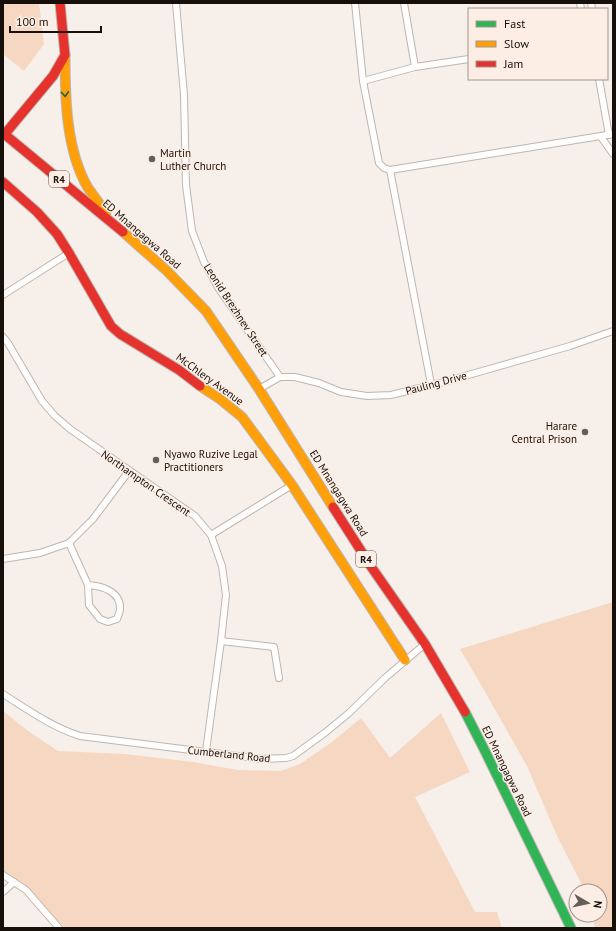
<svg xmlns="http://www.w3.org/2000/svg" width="616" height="931" viewBox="0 0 616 931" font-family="'PT Sans',sans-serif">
<rect width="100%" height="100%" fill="#f7efea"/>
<!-- green -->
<g fill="#f6d7c1">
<polygon points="3,3 39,3 44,44 24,71 3,54"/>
<polygon points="613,602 613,928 595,928 592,915 600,915 600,891 585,891 557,836 527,766 484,690 460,649"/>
<polygon points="3,711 28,731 58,751 125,754 193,762 238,770 281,771 300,764 332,742 361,718 390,758 441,713 470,772 415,797 475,912 497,912 502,928 65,928 26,890 3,873"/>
</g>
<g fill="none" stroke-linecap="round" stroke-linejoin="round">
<defs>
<g id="street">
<polyline points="176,3 184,95 186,185 192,231 204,262 219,289 280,377"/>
<polyline points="355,3 363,81 379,163 384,168 390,170 431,384"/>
<polyline points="404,3 415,67"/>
<polyline points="580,3 581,9"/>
<polyline points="591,3 592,9"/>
<polyline points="599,79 609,135"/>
<polyline points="363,81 415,67 469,59"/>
<polyline points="601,137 613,154"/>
<polyline points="390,170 613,134"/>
<polyline points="3,295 69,253"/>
<polyline points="3,337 8,343 42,401 55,416 70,429 195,516 211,535 222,566 226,595 221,641 206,751"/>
<polyline points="259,389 280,377 295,377 319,383 341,392 367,396 391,395 440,383 570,346 613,331"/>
<polyline points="211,535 292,485"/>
<path d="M69,543l19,42 1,20 11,14 8,3 9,-3c1,-3 3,-7 3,-10 1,-17 -17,-23 -32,-24"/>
<polyline points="3,559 40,553 69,543 93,519 129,471"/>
<polyline points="221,641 274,647 279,678"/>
<path d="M3,694c25,16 49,33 77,42l182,23 24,-1 7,-2 33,-24 23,-19 36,-35 40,-34"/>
<polyline points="3,875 26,890 59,928"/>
<polyline points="3,892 14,882"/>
</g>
<polyline id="fast" points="465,712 485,751 571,928"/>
<g id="slow">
<path d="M65,55c0,43 1,95 23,133 6,8 12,17 18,25"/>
<polyline points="123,232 166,270 206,311 259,389 333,507"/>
<polyline points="200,386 220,399 242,417 292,485 405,660"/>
</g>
<g id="jam">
<polyline points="3,133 123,232"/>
<polyline points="4,135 53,76 65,55 60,3"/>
<polyline points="3,182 37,212 57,234 69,253 111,326 120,334 179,370 200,386"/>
<polyline points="333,507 372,568 425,644 465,712"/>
</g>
</defs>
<!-- street casing -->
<use href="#street" stroke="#bdb6b1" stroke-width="8"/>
<!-- fast casing -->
<use href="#fast" stroke="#bdb6b1" stroke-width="11"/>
<!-- slow casing -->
<use href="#slow" stroke="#bdb6b1" stroke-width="11"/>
<!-- jam casing -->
<use href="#jam" stroke="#bdb6b1" stroke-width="11"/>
<!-- street -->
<use href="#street" stroke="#fefdfc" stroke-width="6"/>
<!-- fast -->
<use href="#fast" stroke="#30b455" stroke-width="9"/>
<!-- slow -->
<use href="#slow" stroke="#ff9f0a" stroke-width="9"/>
<!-- jam -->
<use href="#jam" stroke="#e5322d" stroke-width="9"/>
</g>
<!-- one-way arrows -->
<defs><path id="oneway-chevron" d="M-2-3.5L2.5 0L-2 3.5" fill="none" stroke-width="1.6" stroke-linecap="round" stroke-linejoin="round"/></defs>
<use stroke="#246230" href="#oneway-chevron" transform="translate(65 94) rotate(86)"/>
<!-- markers -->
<g fill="#655d58" stroke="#fceee5" stroke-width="1.5">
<circle cx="152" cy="159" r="4"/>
<circle cx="585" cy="432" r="4"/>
<circle cx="156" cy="460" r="4"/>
</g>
<g text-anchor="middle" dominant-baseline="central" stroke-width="3" stroke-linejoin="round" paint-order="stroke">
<!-- shield labels -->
<g fill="#fceee5" stroke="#5c524c" stroke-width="1">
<rect x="49" y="171" width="20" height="16" rx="3"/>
<rect x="356" y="551" width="20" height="16" rx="3"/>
</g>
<g font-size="10" font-weight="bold" fill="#170f0a">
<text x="59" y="179">R4</text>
<text x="366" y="559">R4</text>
</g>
<!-- poi labels -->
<g font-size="11" fill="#170f0a" stroke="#fceee5" text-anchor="start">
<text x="160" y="153">Martin<tspan x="160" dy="13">Luther Church</tspan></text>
<text x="577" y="426" text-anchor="end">Harare<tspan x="577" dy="13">Central Prison</tspan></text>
<text x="164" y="454">Nyawo Ruzive Legal<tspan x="164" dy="13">Practitioners</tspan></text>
</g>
<!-- street labels -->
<g font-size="11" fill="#170f0a" stroke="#fceee5">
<text transform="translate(142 234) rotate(41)">ED Mnangagwa Road</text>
<text transform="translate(236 310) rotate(57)">Leonid Brezhnev Street</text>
<text transform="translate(210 379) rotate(36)">McChlery Avenue</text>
<text transform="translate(436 383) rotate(-15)">Pauling Drive</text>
<text transform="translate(146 483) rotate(35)">Northampton Crescent</text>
<text transform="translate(339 493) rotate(58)">ED Mnangagwa Road</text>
<text transform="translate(229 754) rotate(6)">Cumberland Road</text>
<text transform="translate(507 771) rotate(64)">ED Mnangagwa Road</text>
</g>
</g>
<!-- border -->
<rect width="616" height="931" fill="none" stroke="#170f0a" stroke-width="8"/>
<!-- legend -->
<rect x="468" y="8" width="140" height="72" fill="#fceee5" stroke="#a0958d"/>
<rect x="476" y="21" width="20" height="6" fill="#30b455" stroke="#a0958d"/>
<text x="504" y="28" font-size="12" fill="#170f0a">Fast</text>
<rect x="476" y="41" width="20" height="6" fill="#ff9f0a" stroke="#a0958d"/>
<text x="504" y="48" font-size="12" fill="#170f0a">Slow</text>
<rect x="476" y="61" width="20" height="6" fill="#e5322d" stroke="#a0958d"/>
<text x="504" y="68" font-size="12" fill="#170f0a">Jam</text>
<!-- north arrow -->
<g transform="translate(588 903) rotate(99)"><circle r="19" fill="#fceee5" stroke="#a0958d"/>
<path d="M0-3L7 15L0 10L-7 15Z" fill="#655d58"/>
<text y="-6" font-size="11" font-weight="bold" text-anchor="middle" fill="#170f0a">N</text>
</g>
<!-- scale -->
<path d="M10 26v6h91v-6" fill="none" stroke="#170f0a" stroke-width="2"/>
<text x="16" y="26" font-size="12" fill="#170f0a" stroke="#fceee5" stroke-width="3" paint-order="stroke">100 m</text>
</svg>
